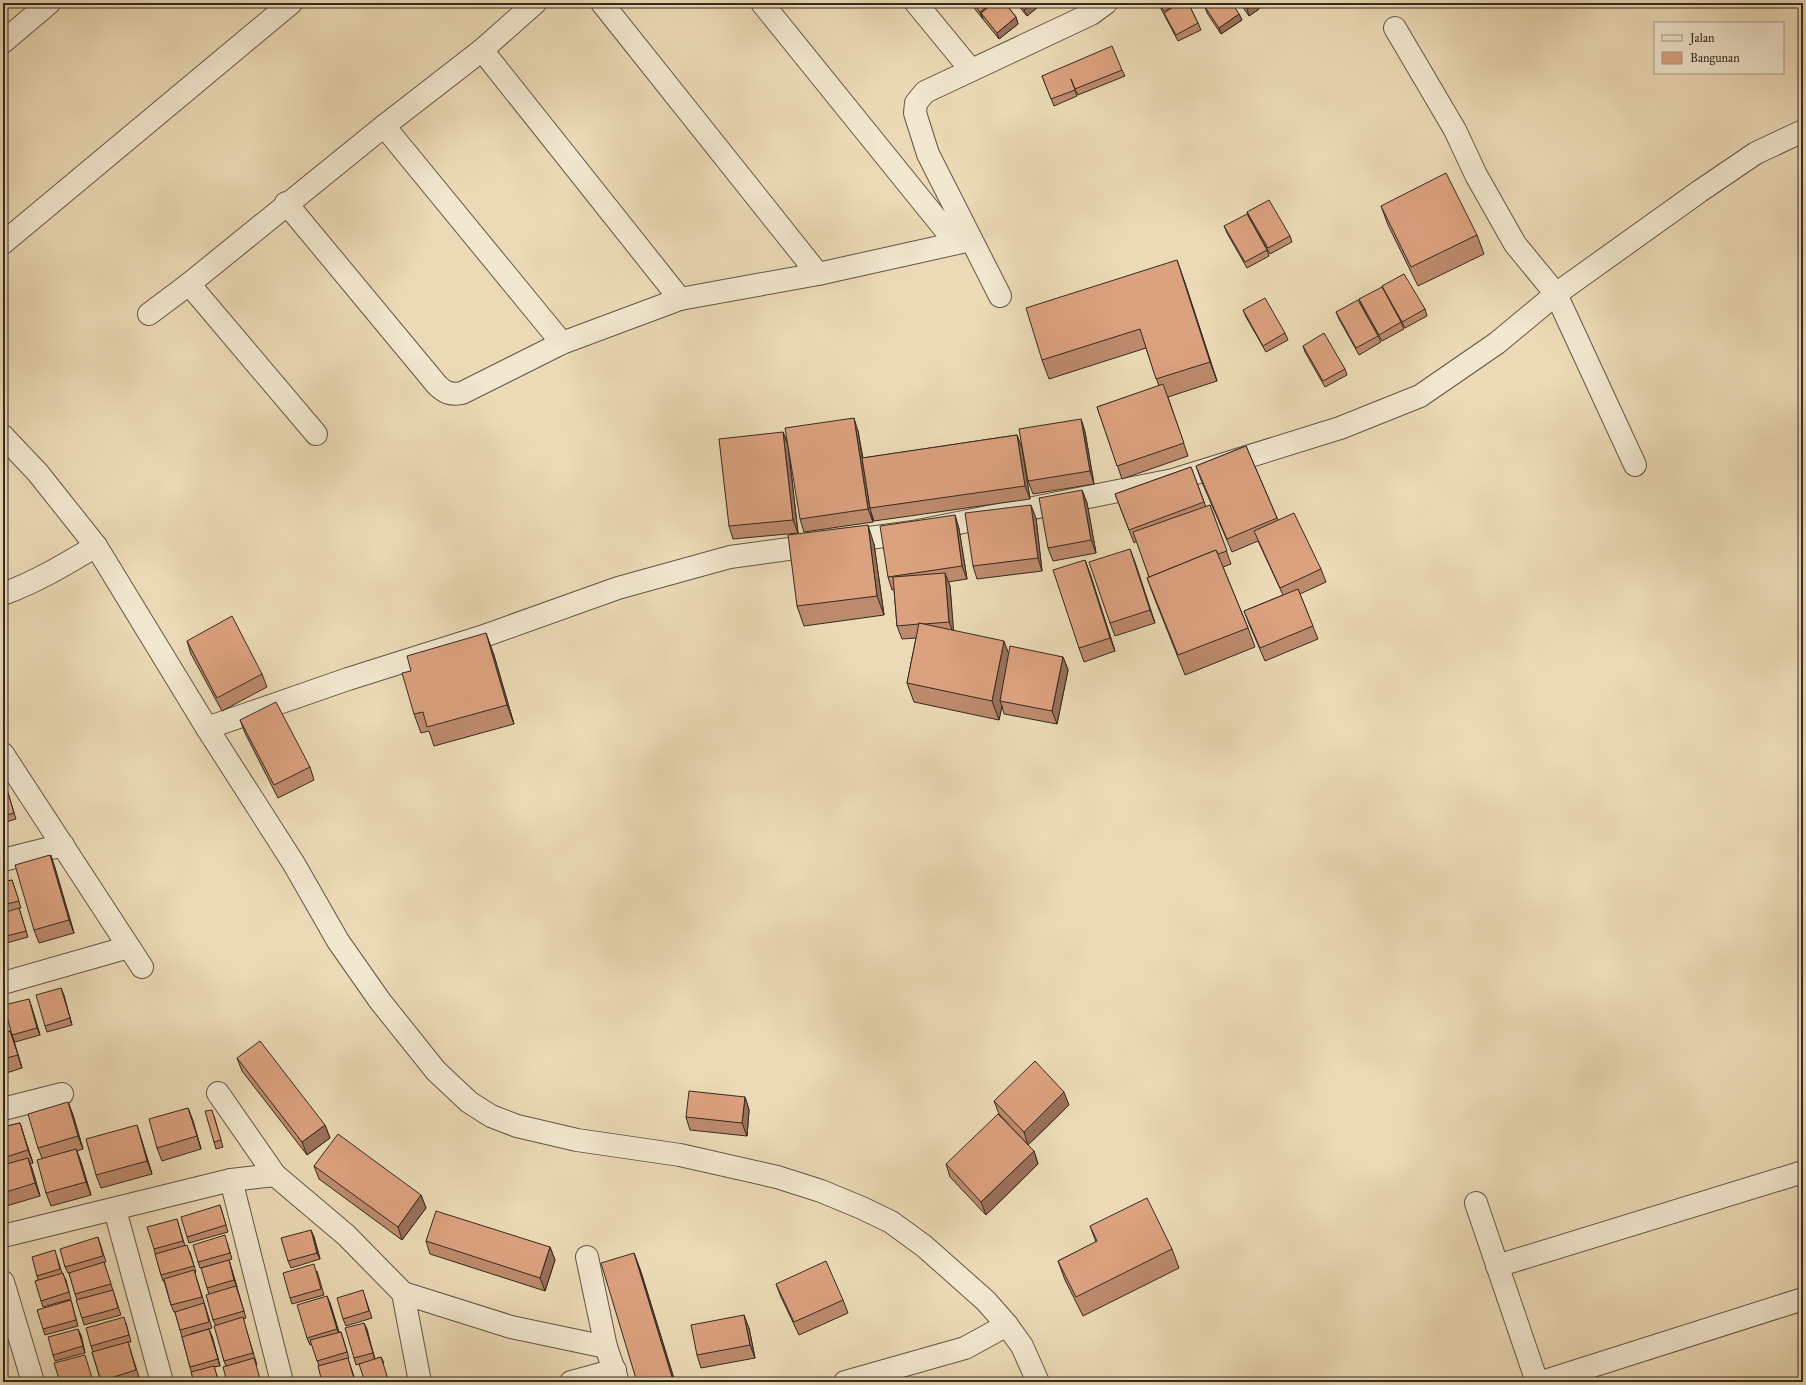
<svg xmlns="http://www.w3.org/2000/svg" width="1806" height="1385" viewBox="0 0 1806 1385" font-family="'IM FELL Great Primer',serif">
<rect width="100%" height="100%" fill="#ebdab5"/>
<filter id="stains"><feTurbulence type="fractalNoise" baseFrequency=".005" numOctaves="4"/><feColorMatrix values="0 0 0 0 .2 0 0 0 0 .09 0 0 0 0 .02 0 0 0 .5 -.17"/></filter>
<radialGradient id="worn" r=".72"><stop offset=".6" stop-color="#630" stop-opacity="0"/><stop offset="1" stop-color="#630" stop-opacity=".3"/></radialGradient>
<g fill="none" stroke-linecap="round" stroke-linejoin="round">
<defs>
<g id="minor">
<polyline points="602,3 818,274"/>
<polyline points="762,3 956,243"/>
<polyline points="916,3 971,70"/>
<polyline points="1395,28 1455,130 1476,175 1515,244 1556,294 1635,465"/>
<polyline points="3,42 49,3"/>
<polyline points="482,50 680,299"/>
<polyline points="384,126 562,343"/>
<path d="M286,203l151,182c8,8 14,10 25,8l100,-50 118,-44 138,-25 153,-34"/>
<polyline points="3,243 291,3"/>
<polyline points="189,284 316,434"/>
<polyline points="1000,296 928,154 915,113 916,103 925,92 1091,14 1106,3"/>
<polyline points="149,314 189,284 384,126 482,50 535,3"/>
<polyline points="3,436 38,473 96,546 207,728 294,864 338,941 380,1001 436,1071 469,1102 491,1116 517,1126 577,1140 680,1155 777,1177 821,1191 862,1208 891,1222 924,1246 986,1301 1007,1325 1022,1346 1038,1382"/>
<path d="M3,594c33,-12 63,-30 93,-48"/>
<polyline points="207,728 348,679 481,637 618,588 730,557 913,532 1173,480 1340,428 1420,396 1497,343 1556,294 1700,191 1756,153 1803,131"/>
<polyline points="3,754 142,967"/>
<polyline points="3,860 63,845"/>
<polyline points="3,983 129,947"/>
<polyline points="218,1093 275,1175 346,1235 403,1293 511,1327 606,1347"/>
<polyline points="3,1109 62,1094"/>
<polyline points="231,1180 282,1382"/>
<polyline points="1476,1203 1537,1382"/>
<polyline points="115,1210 162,1382"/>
<polyline points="3,1236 231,1180 275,1175"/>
<polyline points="587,1257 606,1347 618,1382"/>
<polyline points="1497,1266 1803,1172"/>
<polyline points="3,1282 33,1382"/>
<polyline points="403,1293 420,1382"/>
<polyline points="571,1382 615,1370"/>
<polyline points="845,1382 965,1348 1007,1325"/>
<polyline points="1542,1382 1803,1299"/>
</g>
</defs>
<!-- minor casing -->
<use href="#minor" stroke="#625646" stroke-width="24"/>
<!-- minor -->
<use href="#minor" stroke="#f2e7cf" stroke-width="22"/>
</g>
<!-- wall -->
<g fill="#bd8a6d" stroke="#352a21">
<polygon points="970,3 1005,3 1016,17 1018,24 999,39"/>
<polygon points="1016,3 1043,3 1027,16"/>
<polygon points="1158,3 1188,3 1198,23 1201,30 1178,41"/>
<polygon points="1240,3 1256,3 1259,9 1249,16"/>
<polygon points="1205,7 1239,14 1242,20 1221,34 1207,13"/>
<polygon points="1122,70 1125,76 1078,95 1073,86 1077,96 1054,106 1042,76"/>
<polygon points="1381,206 1477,235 1484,254 1418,286 1388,225"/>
<polygon points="1247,212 1290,236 1292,242 1270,254 1250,219"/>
<polygon points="1224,226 1267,250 1269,256 1247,268 1227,233"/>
<polygon points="1184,280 1217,381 1168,397 1188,456 1122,479 1097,407 1159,386 1146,348 1049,379 1042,360"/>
<polygon points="1382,286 1425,309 1427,316 1405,328 1394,308 1401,322 1404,329 1382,341 1362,306 1359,299 1385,292"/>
<polygon points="1243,310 1285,333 1288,340 1266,352 1246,317"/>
<polygon points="1336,312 1378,336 1381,342 1359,355 1339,319"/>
<polygon points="1303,346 1345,369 1347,375 1325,387 1305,352"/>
<polygon points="1081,419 1085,432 1094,484 1033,494 1028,481"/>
<polygon points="858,431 863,458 1017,435 1022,448 1030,499 874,521 871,512 873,522 804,532 800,519"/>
<polygon points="783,432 788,445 798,533 733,539 729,526"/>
<polygon points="1246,446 1278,520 1321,569 1326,582 1300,594 1318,639 1265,661 1249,624 1244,611 1283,595 1258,541 1232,552 1201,480 1196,466"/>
<polygon points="1191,467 1206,507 1210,505 1231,564 1223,567 1248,628 1255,647 1185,675 1154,597 1147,578 1149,577 1137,541 1134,543 1115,494"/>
<polygon points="1082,490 1087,503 1096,553 1053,561 1048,548"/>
<polygon points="955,515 959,529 967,579 948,582 950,586 953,630 1009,654 1063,657 1068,670 1057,724 1004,714 1002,706 999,720 914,702 907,683 916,638 902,639 897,626 894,589 892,590 888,577"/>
<polygon points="1036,518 1042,571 977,579 973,566"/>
<polygon points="874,544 884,615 804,626 797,606"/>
<polygon points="1130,549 1155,623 1115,636 1110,623"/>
<polygon points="1085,560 1115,651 1084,662 1079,648"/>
<polygon points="187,641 262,674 267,687 222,711 191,654"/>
<polygon points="493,652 514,724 434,746 429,731 421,733 414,714"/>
<polygon points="240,720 310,767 314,780 278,798 245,733"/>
<polygon points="3,787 8,793 16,819 3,823"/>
<polygon points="51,855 55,868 74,933 39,943 34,930"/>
<polygon points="12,880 21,908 19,908 28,937 3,944 3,882"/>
<polygon points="61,988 72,1025 47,1032 45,1026"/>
<polygon points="31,1005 40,1035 15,1042 12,1035"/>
<polygon points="10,1031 22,1068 3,1074 3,1033"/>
<polygon points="237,1058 325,1125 330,1138 307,1155 242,1071"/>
<polygon points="745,1097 749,1110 747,1136 690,1130 686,1117"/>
<polygon points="994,1101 1069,1105 1028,1145 999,1114"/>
<polygon points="68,1102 73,1115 83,1149 77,1151 81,1162 91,1195 51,1206 46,1193 42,1158 38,1148"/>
<polygon points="188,1108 193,1121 201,1149 162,1161 157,1148"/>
<polygon points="214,1116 223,1147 216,1149 214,1142"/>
<polygon points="20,1123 24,1136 33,1163 30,1164 40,1196 3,1207 3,1127"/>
<polygon points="141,1138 152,1174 101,1188 96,1175"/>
<polygon points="1034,1151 1038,1164 986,1215 950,1177 946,1164"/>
<polygon points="314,1166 421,1195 426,1208 402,1240 319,1179"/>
<polygon points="220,1205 228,1232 189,1243 187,1237"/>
<polygon points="177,1219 185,1246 190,1252 196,1272 195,1273 212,1328 191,1334 212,1336 220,1366 214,1367 219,1382 194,1382 182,1337 175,1312 174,1312 171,1305 164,1281 163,1281 161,1275 154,1249"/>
<polygon points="1090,1226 1172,1249 1179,1268 1083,1316 1065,1280 1058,1261 1096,1242"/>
<polygon points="98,1237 106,1262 104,1263 121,1315 84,1325 82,1318 77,1300 69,1273 68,1273 65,1267"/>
<polygon points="314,1237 320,1259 291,1268 288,1261"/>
<polygon points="426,1241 550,1247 555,1260 545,1291 430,1254"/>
<polygon points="227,1242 232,1259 229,1260 246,1318 243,1319 257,1365 226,1366 224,1361 216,1326 213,1320 209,1294 207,1288 220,1263 200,1268 198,1262"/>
<polygon points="634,1253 641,1272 675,1382 637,1382"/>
<polygon points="57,1257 62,1273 66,1280 71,1299 43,1307 41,1301 38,1280 37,1276"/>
<polygon points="317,1271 324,1295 292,1304 290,1298"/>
<polygon points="776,1284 843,1300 848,1313 799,1335 781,1297"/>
<polygon points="365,1297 372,1318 346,1326 343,1319"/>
<polygon points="71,1300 78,1326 45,1335 43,1329"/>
<polygon points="330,1303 339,1332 341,1332 343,1338 349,1358 348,1359 356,1382 322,1382 319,1366 312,1344 310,1345 307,1338"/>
<polygon points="126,1323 131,1342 128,1342 139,1377 121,1382 101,1382 92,1352 93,1352 91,1346"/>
<polygon points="364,1323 375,1359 381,1357 384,1363 359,1364 356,1365 354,1358"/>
<polygon points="749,1328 755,1358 701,1368 697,1355"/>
<polygon points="81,1335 85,1353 55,1361 53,1355"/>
<polygon points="3,1361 5,1369 3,1370"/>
</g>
<!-- shaded-wall -->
<g fill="#9a7159" stroke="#352a21">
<polygon points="992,3 1002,3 981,13 983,19 980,12"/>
<polygon points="1033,3 1043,3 1027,16 1024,10"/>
<polygon points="1255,3 1256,3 1259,9 1249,16 1247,9"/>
<polygon points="1258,3 1268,3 1260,8"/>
<polygon points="1239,14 1242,20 1221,34 1219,28"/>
<polygon points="1016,17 1018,24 999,39 997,33"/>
<polygon points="1177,260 1184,280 1217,381 1210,362"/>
<polygon points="854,418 858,431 870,508 871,512 873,522 868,509"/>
<polygon points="1081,419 1085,432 1094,484 1090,471"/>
<polygon points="783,432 788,445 798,533 793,520"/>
<polygon points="1017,435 1022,448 1030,499 1025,486"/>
<polygon points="1082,490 1087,503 1096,553 1091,540"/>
<polygon points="1031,505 1036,518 1042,571 1038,558"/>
<polygon points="955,515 959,529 967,579 962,566"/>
<polygon points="868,525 874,544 884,615 877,596"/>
<polygon points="1130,549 1135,562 1155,623 1150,610"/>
<polygon points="1085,560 1090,573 1115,651 1110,638"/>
<polygon points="945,573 950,586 954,635 949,622"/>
<polygon points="486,633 493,652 514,724 507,705"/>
<polygon points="1004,641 1011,660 1000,701 1002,706 999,720 992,701"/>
<polygon points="1063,657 1068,670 1057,724 1052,711"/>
<polygon points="50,855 55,868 74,933 69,920"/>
<polygon points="61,988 64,995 72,1025 70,1018"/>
<polygon points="29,999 31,1005 40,1035 37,1028"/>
<polygon points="10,1031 15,1044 22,1068 18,1055"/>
<polygon points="1064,1092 1069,1105 1028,1145 1024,1132"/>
<polygon points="745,1097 749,1110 747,1136 742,1123"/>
<polygon points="68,1102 73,1115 83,1149 78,1136"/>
<polygon points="188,1108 193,1121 201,1149 197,1136"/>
<polygon points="20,1123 24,1136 33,1163 28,1150"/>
<polygon points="137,1125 141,1138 152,1174 147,1161"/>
<polygon points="325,1125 330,1138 307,1155 302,1142"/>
<polygon points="76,1149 81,1162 91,1195 86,1182"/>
<polygon points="1034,1151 1038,1164 986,1215 981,1202"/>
<polygon points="28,1158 33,1171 40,1196 35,1183"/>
<polygon points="421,1195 426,1208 402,1240 398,1227"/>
<polygon points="311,1230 314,1237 320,1259 317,1253"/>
<polygon points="550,1247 555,1260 545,1291 540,1278"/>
<polygon points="634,1253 641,1272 675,1382 674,1382 672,1377"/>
<polygon points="229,1260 231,1267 237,1287 234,1280"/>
<polygon points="327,1296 330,1303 340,1336 337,1329"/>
<polygon points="744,1315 749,1328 755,1358 750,1345"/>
<polygon points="364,1323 367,1329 375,1360 373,1353"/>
<polygon points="78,1329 81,1335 85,1353 83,1346"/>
<polygon points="209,1329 212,1336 220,1366 218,1359"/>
</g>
<!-- building -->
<g fill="#dca17f" stroke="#352a21">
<polygon points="973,3 992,3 980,12"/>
<polygon points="994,3 1005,3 1016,17 997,33 981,13"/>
<polygon points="1019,3 1033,3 1024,10"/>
<polygon points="1159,3 1188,3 1198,23 1176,35 1164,13 1178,4 1164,11"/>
<polygon points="1210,3 1232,3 1239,14 1219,28 1205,7"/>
<polygon points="1242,3 1255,3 1247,9"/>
<polygon points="1112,46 1122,70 1075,89 1071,79 1075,90 1051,99 1042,76"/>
<polygon points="1446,173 1477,235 1411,267 1381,206"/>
<polygon points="1269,200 1290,236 1268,248 1247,212"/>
<polygon points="1247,214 1267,250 1245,262 1224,226"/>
<polygon points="1177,260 1210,362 1156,379 1140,329 1042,360 1026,308"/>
<polygon points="1404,274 1425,309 1402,322 1382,286"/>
<polygon points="1382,287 1401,322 1379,335 1359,299"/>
<polygon points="1265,298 1285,333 1263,346 1243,310"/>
<polygon points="1358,300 1378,336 1356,348 1336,312"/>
<polygon points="1324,333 1345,369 1323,381 1303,346"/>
<polygon points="1163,384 1184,443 1117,466 1097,407"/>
<polygon points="854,418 868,509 800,519 785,428"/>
<polygon points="1081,419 1090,471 1028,481 1019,429"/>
<polygon points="783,432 793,520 729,526 719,439"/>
<polygon points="1017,435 1025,486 870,508 862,458"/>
<polygon points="1246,446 1277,518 1227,539 1196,466"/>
<polygon points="1191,467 1204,502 1129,530 1115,494"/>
<polygon points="1082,490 1091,540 1048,548 1039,498"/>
<polygon points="1031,505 1038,558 973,566 965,513"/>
<polygon points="1210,505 1227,551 1218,554 1216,550 1149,577 1133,532"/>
<polygon points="1294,513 1321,569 1280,588 1254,531"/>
<polygon points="955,515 962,566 888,577 880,526"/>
<polygon points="868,525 877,596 797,606 788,535"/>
<polygon points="1130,549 1150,610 1110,623 1089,562"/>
<polygon points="1216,550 1248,628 1178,655 1147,578"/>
<polygon points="1085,560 1110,638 1079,648 1053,570"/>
<polygon points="945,573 949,622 924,624 919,623 919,624 897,626 893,577"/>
<polygon points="1298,589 1313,626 1260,648 1244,611"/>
<polygon points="232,616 262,674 217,698 187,641"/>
<polygon points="919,623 1004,641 992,701 907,683"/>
<polygon points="486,633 507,705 427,727 423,712 414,714 402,673 411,671 407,656"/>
<polygon points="1010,646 1063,657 1052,711 1000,701"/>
<polygon points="276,702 310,767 274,785 240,720"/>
<polygon points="6,786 14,813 3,816 3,787"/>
<polygon points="50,855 69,920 34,930 15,865"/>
<polygon points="12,880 19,901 3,905 3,882"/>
<polygon points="19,908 26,931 3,937 3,913"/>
<polygon points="61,988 70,1018 45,1026 36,995"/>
<polygon points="29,999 37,1028 12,1035 4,1005"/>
<polygon points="10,1031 18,1055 3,1059 3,1033"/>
<polygon points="260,1041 325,1125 302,1142 237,1058"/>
<polygon points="1035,1061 1064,1092 1024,1132 994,1101"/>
<polygon points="689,1091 745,1097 742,1123 686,1117"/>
<polygon points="68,1102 78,1136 38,1148 28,1114"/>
<polygon points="188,1108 197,1136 157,1148 149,1119"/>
<polygon points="212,1110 221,1140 214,1142 205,1111"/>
<polygon points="998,1114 1034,1151 981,1202 946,1164"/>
<polygon points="20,1123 28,1150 3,1158 3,1127"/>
<polygon points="137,1125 147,1161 96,1175 86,1139"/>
<polygon points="338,1134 421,1195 398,1227 314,1166"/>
<polygon points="76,1149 86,1182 46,1193 37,1160"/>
<polygon points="28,1158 35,1183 3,1193 3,1165"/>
<polygon points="1147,1198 1172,1249 1076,1297 1058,1261 1097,1241 1090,1226"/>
<polygon points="220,1205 226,1225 187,1237 181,1217"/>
<polygon points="436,1211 550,1247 540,1278 426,1241"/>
<polygon points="177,1219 183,1241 154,1249 147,1227"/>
<polygon points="311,1230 317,1253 288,1261 281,1238"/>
<polygon points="225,1235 230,1253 198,1262 193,1245"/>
<polygon points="98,1237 103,1256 65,1267 60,1249"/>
<polygon points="187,1245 194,1266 161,1275 155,1254"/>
<polygon points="55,1250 60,1269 37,1276 32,1257"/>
<polygon points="634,1253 672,1377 656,1382 637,1382 601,1263"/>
<polygon points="229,1260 234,1280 207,1288 201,1268"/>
<polygon points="826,1261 843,1300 794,1322 776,1284"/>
<polygon points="104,1262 111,1284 75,1294 69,1273"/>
<polygon points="314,1264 321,1289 290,1298 283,1273"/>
<polygon points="194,1270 202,1297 171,1305 164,1279"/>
<polygon points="63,1273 69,1292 41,1301 35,1281"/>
<polygon points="236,1286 244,1311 213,1320 206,1295"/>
<polygon points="113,1290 118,1308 82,1318 76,1300"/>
<polygon points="363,1290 369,1311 343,1319 337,1298"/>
<polygon points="327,1296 337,1329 307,1338 297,1305"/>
<polygon points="71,1300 76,1320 43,1329 37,1310"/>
<polygon points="204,1303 209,1322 180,1330 175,1312"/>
<polygon points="744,1315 750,1345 697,1355 691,1325"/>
<polygon points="124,1317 129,1335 91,1346 86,1328"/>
<polygon points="243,1317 253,1353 224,1361 214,1326"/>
<polygon points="364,1323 373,1353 354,1358 345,1328"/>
<polygon points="78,1329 83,1346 53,1355 48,1337"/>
<polygon points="209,1329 218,1359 190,1367 182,1337"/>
<polygon points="341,1332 347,1352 317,1361 310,1340"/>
<polygon points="128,1342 136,1370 101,1381 92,1352"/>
<polygon points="85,1355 93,1381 91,1382 60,1382 54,1363"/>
<polygon points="381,1357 389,1382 365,1382 359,1364"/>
<polygon points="254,1358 261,1382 260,1381 258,1382 227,1382 223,1367"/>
<polygon points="348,1358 355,1382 322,1382 318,1366"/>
<polygon points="214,1366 219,1382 194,1382 191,1372"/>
<polygon points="3,1371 6,1382 3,1382"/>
<polygon points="141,1378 142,1382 125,1382"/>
</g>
<!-- margin -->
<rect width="1806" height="1385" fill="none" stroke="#ebdab5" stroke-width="16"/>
<rect x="4" y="4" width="1798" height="1377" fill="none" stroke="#352a21" stroke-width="2"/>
<rect x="8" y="8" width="1790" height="1369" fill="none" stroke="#352a21"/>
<!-- legend -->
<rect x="1654" y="22" width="130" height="52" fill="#f2e7cf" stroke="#a69b89"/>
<rect x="1662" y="35" width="20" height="6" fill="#f2e7cf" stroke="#a69b89"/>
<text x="1690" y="42" font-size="12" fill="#352a21">Jalan</text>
<rect x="1662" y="52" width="20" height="12" fill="#dca17f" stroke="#a69b89"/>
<text x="1690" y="62" font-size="12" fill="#352a21">Bangunan</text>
<rect width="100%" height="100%" filter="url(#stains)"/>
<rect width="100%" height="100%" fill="url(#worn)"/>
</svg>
